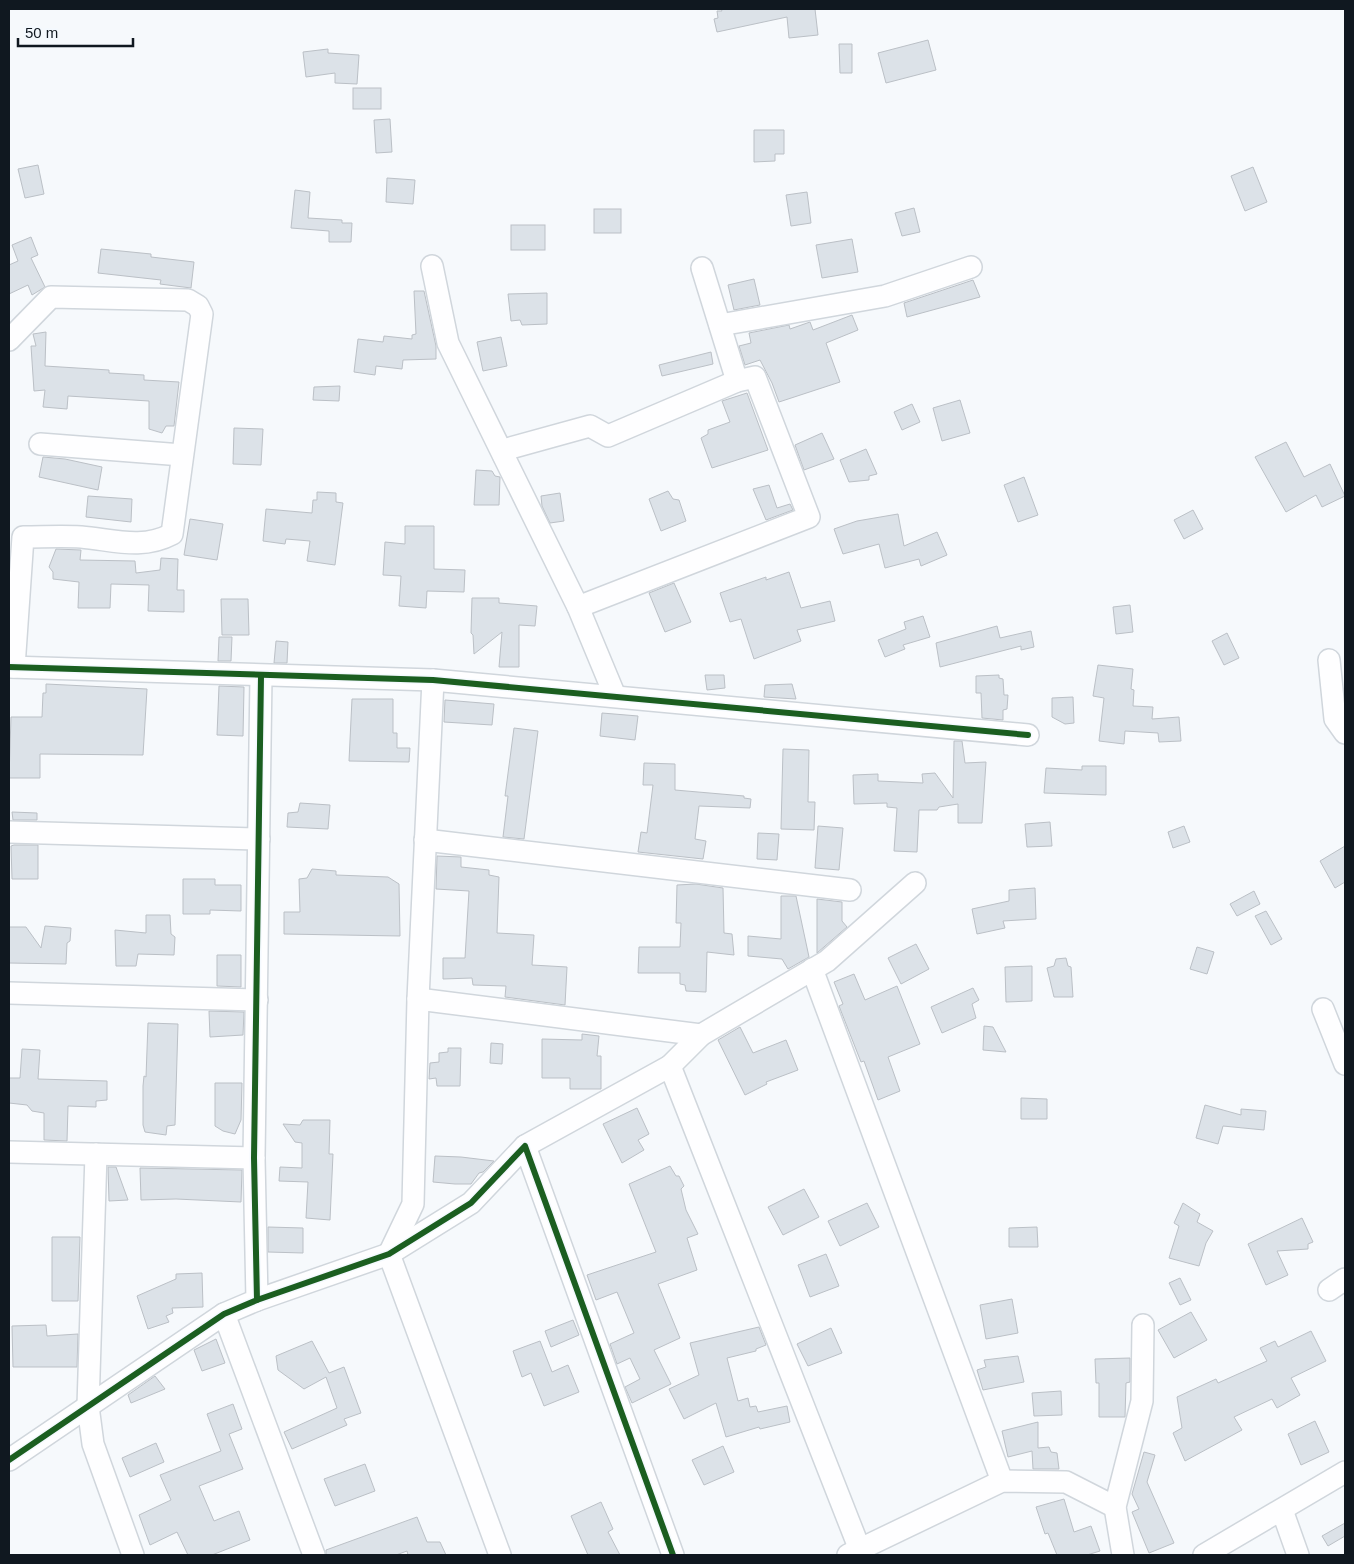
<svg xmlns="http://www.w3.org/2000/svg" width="1354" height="1564" viewBox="0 0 1354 1564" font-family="Arial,sans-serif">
<rect width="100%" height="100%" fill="#f6f9fc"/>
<!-- building -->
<g fill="#dce2e8" stroke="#bbc0c6">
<polygon points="721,9 815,9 818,35 789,38 787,17 717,32 714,19 718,18 717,11 722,11"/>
<polygon points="928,40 936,70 886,83 878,53"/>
<polygon points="839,44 852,44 852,73 840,73"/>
<polygon points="328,49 328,53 359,55 357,84 335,83 335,73 306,77 303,52"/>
<rect x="353" y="88" width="28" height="21"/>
<polygon points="390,119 392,152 376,153 374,120"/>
<polygon points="754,130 784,130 784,154 775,154 775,161 754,162"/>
<polygon points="38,165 44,194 25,198 18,169"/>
<polygon points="1253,167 1267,202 1245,211 1231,176"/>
<polygon points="387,178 415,180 413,204 386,202"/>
<polygon points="295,190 310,192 308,218 342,220 342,223 352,223 351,242 329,242 329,231 291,228"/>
<polygon points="807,192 811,223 791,226 786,195"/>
<polygon points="914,208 920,232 902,236 895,213"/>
<rect x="594" y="209" width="27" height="24"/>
<rect x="511" y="225" width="34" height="25"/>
<polygon points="31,237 38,255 31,258 45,287 32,295 28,285 9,294 9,265 18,261 12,245"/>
<polygon points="852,239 858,272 822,278 816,245"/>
<polygon points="101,249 151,254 151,257 194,262 191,288 160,284 161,280 98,273"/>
<polygon points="754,279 760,305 734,310 728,285"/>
<polygon points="973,280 980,297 907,317 904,303"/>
<polygon points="414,291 424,291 436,346 436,359 403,360 402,369 376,366 375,375 354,372 358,339 383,342 384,336 412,339 412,335 416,334"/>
<polygon points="547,293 547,324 522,325 520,320 511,321 508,294"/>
<polygon points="852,315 858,330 826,343 840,382 779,402 772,383 760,360 745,365 739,346 751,343 749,333 789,325 790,329 810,322 813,330"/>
<polygon points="46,332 45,366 109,370 109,373 144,375 144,380 179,382 174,426 166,426 162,433 149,429 149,401 68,396 67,409 43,407 45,390 34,391 31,346 36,346 33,334"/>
<polygon points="501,337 507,366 483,371 477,342"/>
<polygon points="711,352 713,364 662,376 659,365"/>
<polygon points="340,386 339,401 313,400 314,387"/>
<polygon points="747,393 768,450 712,468 701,438 708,434 708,430 730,422 722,401"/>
<polygon points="960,400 970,433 942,441 933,408"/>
<polygon points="912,404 920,422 902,430 894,412"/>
<polygon points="234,428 263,429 261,465 233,464"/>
<polygon points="822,433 834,459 804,470 795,445"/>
<polygon points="1286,442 1304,477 1330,464 1345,496 1322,507 1316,495 1286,512 1255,457"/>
<polygon points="866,449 877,474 869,476 869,480 849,482 840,460"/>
<polygon points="43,457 65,459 102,467 98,490 39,477"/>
<polygon points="476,470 492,471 495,476 500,477 499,505 474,505"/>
<polygon points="1024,477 1038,515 1018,522 1004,485"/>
<polygon points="769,485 777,508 790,504 793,510 766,520 753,489"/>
<polygon points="668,491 673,499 679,500 686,521 661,531 649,499"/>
<polygon points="317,492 336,493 336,502 343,503 335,565 307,561 310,541 286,539 285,544 263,541 266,509 312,513 313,500 317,500"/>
<polygon points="560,493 564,521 550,523 542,506 541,496"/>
<polygon points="88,496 132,499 131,522 86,517"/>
<polygon points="1193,510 1203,529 1184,539 1174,520"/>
<polygon points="898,514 904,546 937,532 947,555 921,566 919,559 885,568 879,544 843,554 834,529 857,521"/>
<polygon points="190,519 223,524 217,560 184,555"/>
<polygon points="405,526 434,526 434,569 465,570 464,592 427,591 426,608 399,606 401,576 383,575 385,542 405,544"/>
<polygon points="56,549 81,550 80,560 135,561 136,573 160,570 161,558 178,559 177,590 184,590 184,612 148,611 149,585 111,584 110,608 78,608 79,582 53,579 53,572 49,567"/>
<polygon points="789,572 801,608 830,601 835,621 797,630 801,641 754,659 741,619 730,622 720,593 766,577 766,580"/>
<polygon points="674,583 691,622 665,632 649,593"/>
<polygon points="472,598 499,598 499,603 537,606 535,626 519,625 519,667 499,667 502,632 474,654 473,635 471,633"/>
<polygon points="221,599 248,599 249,635 222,635"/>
<polygon points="1130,605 1133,632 1116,634 1113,607"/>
<polygon points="923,616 930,637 903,645 905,649 885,657 878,640 906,629 904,622"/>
<polygon points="997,626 1000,638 1031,631 1034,647 1021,650 1021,646 940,667 936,643"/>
<polygon points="1227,633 1239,658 1224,665 1212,641"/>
<polygon points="219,637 232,637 231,661 218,661"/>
<polygon points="276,641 288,642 287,663 274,663"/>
<polygon points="1098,665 1133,669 1131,689 1134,690 1133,706 1153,707 1152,719 1179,717 1181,741 1159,742 1158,733 1125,731 1124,744 1099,741 1104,698 1093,696"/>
<polygon points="705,675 724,675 725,688 707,690"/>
<polygon points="999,675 999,678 1003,679 1004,695 1008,695 1007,709 1003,710 1003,720 982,718 981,693 976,693 976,676"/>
<polygon points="46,684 147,689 143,755 40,754 40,778 9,778 11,717 42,717 43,693 46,693"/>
<polygon points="792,684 796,699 764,697 765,685"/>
<polygon points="219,686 244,687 243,736 217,735"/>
<polygon points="1073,697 1074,723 1065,724 1052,717 1052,698"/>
<polygon points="352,699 393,699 393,733 397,733 397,748 410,748 409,762 349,761"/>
<polygon points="445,700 494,704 492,725 444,722"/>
<polygon points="602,713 638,716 635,740 600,736"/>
<polygon points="514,728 538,731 524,839 503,837 508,796 505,796"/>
<polygon points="954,741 962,741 965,763 986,762 982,823 958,823 958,804 939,807 937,810 919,810 917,852 894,851 897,808 887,807 887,803 854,804 853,775 878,774 878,781 923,783 922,774 935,773 953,798"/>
<polygon points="783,749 809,750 808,802 815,802 814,830 781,829"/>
<polygon points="644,763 675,764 675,790 744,796 744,798 751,799 750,808 699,806 695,839 706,841 703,859 638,852 641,832 647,833 653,785 643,785"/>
<polygon points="1082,766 1106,766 1106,795 1044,793 1046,768 1082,770"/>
<polygon points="300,803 330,805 328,829 287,827 288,813 298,812"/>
<polygon points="12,812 37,813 37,820 13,820"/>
<polygon points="1050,822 1052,846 1027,847 1025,824"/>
<polygon points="818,826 843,828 839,870 815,868"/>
<polygon points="1184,826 1190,842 1173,848 1168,832"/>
<polygon points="758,833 779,834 777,860 757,859"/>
<polygon points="14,845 38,845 38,879 12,879 11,846"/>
<polygon points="1345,846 1345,882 1335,888 1320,861"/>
<polygon points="437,856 461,857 461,867 489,870 489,875 499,877 497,933 534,935 532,965 567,967 565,1005 505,997 506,986 473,985 472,978 443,979 443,958 465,958 469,891 436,889"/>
<polygon points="312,869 336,871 336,875 388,877 399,884 400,936 284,934 284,912 300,912 299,879 307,878"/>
<polygon points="183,879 215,879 215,885 241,885 241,911 210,910 210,914 183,914"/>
<polygon points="696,884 723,888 724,933 732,934 734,955 707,952 706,992 686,991 685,985 680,984 680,973 638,973 639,947 680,947 681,923 676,923 677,885"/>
<polygon points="1035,888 1036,919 1003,921 1005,928 977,934 972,909 1009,901 1009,890"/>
<polygon points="1254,891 1260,904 1237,916 1230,904"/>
<polygon points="781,896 796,896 809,957 788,969 782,959 748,956 748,936 781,939"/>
<polygon points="817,899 842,902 842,921 847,927 817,953"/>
<polygon points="1266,911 1282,939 1271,945 1255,916"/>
<polygon points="146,915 170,915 171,934 175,937 174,955 138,954 136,966 116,966 115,930 146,933"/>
<polygon points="45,926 71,928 70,941 67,943 66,964 9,963 9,927 26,927 41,948"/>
<polygon points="916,944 929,969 901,984 888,958"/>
<polygon points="1197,947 1214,952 1207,974 1190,969"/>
<polygon points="217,955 241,955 241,987 217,986"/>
<polygon points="1066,958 1068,966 1071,967 1073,997 1054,997 1047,968 1054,966 1056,959"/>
<polygon points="1032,966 1032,1001 1006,1002 1005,967"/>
<polygon points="854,974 865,1000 897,986 920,1044 888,1057 900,1091 878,1100 864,1061 861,1062 848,1029 839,1006 843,1004 834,982"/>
<polygon points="973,988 979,1000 972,1004 976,1018 942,1033 931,1007"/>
<polygon points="209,1011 244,1012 243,1035 210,1037"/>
<polygon points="148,1023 178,1024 175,1125 167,1126 166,1135 145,1132 143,1125 143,1086 144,1076 146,1077"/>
<polygon points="984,1026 993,1027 1006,1052 983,1050"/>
<polygon points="740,1027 753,1053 786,1040 798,1070 766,1082 767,1084 745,1095 718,1040"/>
<polygon points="582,1034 599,1036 597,1056 601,1056 601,1089 570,1089 570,1078 542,1078 542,1039 582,1040"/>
<polygon points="491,1043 503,1044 502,1064 490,1063"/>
<polygon points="448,1048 461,1048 460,1086 437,1086 436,1078 429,1079 430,1063 439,1062 439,1053 448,1052"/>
<polygon points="22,1049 40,1050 38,1079 107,1081 107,1100 96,1101 96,1107 68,1106 67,1141 44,1140 44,1113 32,1111 27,1105 9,1103 9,1078 20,1078"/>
<polygon points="215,1083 242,1083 241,1120 235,1134 223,1131 215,1126"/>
<polygon points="1021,1098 1047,1099 1047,1119 1021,1119"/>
<polygon points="1205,1105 1241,1115 1241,1109 1266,1111 1264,1130 1223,1126 1218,1144 1196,1138"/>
<polygon points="637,1108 649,1134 638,1140 644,1150 622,1163 603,1124"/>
<polygon points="303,1120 330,1120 329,1154 333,1154 330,1220 306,1218 308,1182 279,1181 280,1167 302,1168 302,1143 295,1142 283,1124 300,1125"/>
<polygon points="435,1156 461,1157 494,1161 483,1172 479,1173 471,1184 455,1184 433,1182"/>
<polygon points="670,1166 676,1176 679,1176 684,1186 681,1189 686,1210 698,1234 687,1238 697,1270 658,1284 680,1338 654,1350 671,1384 632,1403 625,1387 640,1379 630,1358 617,1364 610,1344 634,1333 617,1292 596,1300 587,1275 656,1252 629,1184"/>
<polygon points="108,1167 116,1167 128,1200 109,1201"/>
<polygon points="140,1168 242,1170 241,1202 176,1199 141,1200"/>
<polygon points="804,1189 819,1217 783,1235 768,1207"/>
<polygon points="867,1203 879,1227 840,1246 828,1221"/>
<polygon points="1183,1203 1200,1214 1197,1222 1213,1231 1206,1243 1199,1266 1169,1258 1179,1226 1174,1223"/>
<polygon points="1302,1218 1313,1242 1308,1244 1308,1249 1277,1251 1288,1275 1266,1285 1248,1244"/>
<polygon points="268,1227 303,1228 303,1253 268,1252"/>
<polygon points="1037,1227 1038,1247 1009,1247 1009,1228"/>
<polygon points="52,1237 80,1237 78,1301 52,1301"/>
<polygon points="826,1254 839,1286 810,1297 798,1265"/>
<polygon points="202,1273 203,1307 172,1308 173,1313 166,1316 169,1322 148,1329 137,1296 176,1279 176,1274"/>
<polygon points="1180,1278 1191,1300 1180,1305 1169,1283"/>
<polygon points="1012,1299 1018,1333 986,1339 980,1305"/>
<polygon points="1191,1312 1207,1340 1174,1358 1158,1330"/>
<polygon points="573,1320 579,1335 551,1347 545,1331"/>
<polygon points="46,1325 47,1336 78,1334 77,1367 13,1367 12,1326"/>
<polygon points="759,1327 766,1345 756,1349 756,1351 727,1358 738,1401 748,1398 750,1407 756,1406 758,1412 787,1406 790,1422 760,1429 759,1427 726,1437 716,1403 684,1419 669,1389 699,1375 690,1343"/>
<polygon points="831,1328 842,1353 808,1366 797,1344"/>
<polygon points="1311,1331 1326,1361 1291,1378 1300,1395 1277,1408 1272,1399 1234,1417 1242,1430 1185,1461 1173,1433 1182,1428 1177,1397 1216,1379 1218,1383 1267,1361 1260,1348 1275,1341 1278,1347"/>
<polygon points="216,1339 225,1363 202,1371 194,1350"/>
<polygon points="312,1341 329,1373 344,1367 361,1413 344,1419 347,1425 292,1449 284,1432 337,1408 326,1377 304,1389 278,1370 276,1356"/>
<polygon points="540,1341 552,1372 568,1365 579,1392 544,1406 531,1373 522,1377 513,1351"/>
<polygon points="1018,1356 1024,1382 983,1390 977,1370 986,1367 984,1360"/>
<polygon points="1130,1358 1130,1382 1126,1383 1125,1417 1099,1417 1099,1383 1096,1383 1095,1359"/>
<polygon points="155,1376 165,1389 131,1403 128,1395"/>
<polygon points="1061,1391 1062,1415 1034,1416 1032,1393"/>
<polygon points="233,1404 242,1429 229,1434 243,1469 199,1486 214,1521 239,1511 250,1540 212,1555 188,1555 177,1532 150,1545 139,1515 171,1500 160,1475 221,1451 207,1414"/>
<polygon points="1315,1421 1329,1452 1301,1465 1288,1434"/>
<polygon points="1038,1422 1038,1448 1049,1447 1051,1452 1057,1453 1059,1469 1033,1469 1032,1451 1008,1457 1002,1431"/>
<polygon points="156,1443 164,1462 130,1477 122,1458"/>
<polygon points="723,1446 734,1472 704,1485 692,1460"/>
<polygon points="1144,1452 1155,1455 1147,1482 1174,1543 1149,1553 1132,1512 1139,1509 1132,1494"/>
<polygon points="365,1464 375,1491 335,1506 324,1479"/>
<polygon points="1064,1499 1074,1532 1091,1526 1100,1551 1087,1555 1057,1555 1048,1533 1045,1534 1036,1507"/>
<polygon points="601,1502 613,1529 608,1532 620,1555 588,1555 571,1516"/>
<polygon points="417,1517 427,1542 440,1542 446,1555 408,1555 407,1551 396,1555 326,1555 326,1550"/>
<polygon points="1345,1523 1345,1536 1328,1546 1322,1536"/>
</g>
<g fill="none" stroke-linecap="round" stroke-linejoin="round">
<defs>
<g id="minor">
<polyline points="432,266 448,343 578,607 615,696"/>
<polyline points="702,268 737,381"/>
<polyline points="720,325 885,296 971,267"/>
<path d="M9,340l42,-43 137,3 10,6 4,8 -30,220c-30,16 -58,6 -91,3 -19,-1 -39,0 -58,0l-9,130"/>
<polyline points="40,444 182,455"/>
<polyline points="504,456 507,449 590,426 608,436 737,381 755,377 809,517 578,607"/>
<polyline points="1329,660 1335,719 1345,733"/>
<polyline points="9,667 433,680 1028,735"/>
<polyline points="433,680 418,999 413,1204 389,1254 500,1555"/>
<polyline points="9,832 259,839"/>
<polyline points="425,840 850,890"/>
<polyline points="812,969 1002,1481"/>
<polyline points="9,993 257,1000"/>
<polyline points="418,999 701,1035"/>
<polyline points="1323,1009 1345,1064"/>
<polyline points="670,1066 701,1035 827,961 915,883"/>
<polyline points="525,1146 670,1066 860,1550"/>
<polyline points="9,1152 254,1158"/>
<polyline points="96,1154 88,1406 93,1444 133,1555"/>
<polyline points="1329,1290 1345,1279"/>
<polyline points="257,1300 389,1254 471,1203 525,1146 673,1555"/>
<polyline points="224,1314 314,1555"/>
<polyline points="9,1460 224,1314 257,1300 254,1158 261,676"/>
<polyline points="1282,1510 1298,1555"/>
<polyline points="848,1555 1002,1481 1066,1482 1115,1507"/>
<polyline points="1123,1555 1115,1507 1142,1401 1143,1325"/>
<polyline points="1204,1555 1345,1472"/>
</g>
</defs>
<!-- minor casing -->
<use href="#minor" stroke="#d0d6dc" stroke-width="24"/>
<!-- minor -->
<use href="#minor" stroke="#fefeff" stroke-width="21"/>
<defs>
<g id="cycleway">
<polyline points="9,667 433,680 1028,735"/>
<polyline points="257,1300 389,1254 471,1203 525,1146 673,1555"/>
<polyline points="9,1460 224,1314 257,1300 254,1158 261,676"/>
</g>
</defs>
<!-- cycleway casing -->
<use href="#cycleway" stroke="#f4f9fe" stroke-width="9"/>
<!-- cycleway -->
<use href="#cycleway" stroke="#1b5e20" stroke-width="6"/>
</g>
<!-- border -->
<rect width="1354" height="1564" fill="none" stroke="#101820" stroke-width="20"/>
<!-- scale -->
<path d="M18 38v8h115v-8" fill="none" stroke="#101820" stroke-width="2.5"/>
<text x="25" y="38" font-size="15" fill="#101820" stroke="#f4f9fe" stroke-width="4" paint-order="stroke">50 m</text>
</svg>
